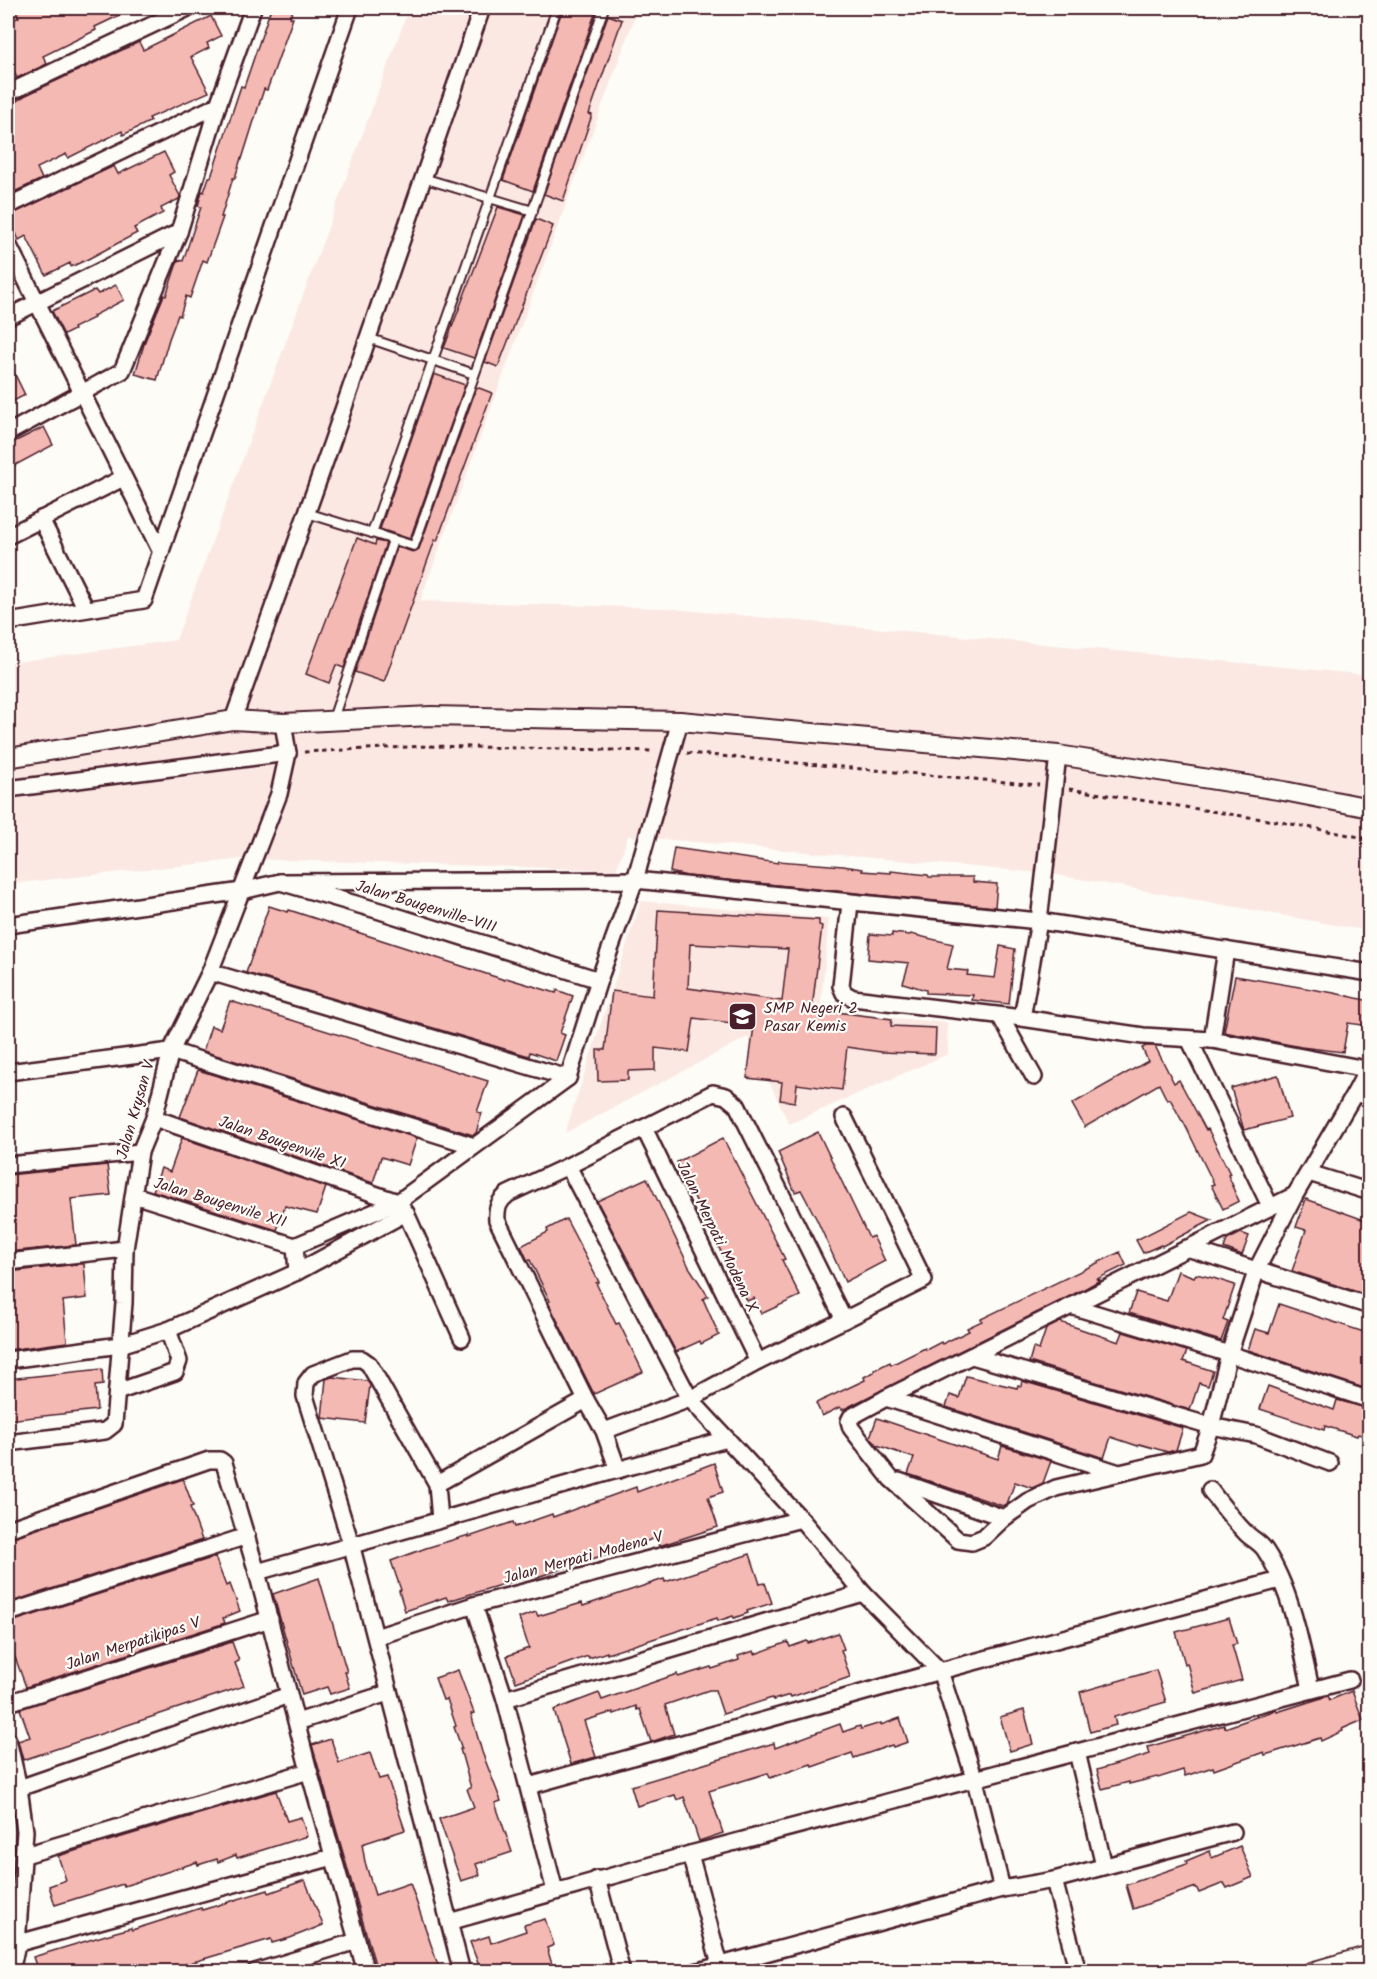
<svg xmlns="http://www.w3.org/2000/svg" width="1377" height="1979" viewBox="0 0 1377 1979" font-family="Kalam,sans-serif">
<rect width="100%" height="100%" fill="#fdfcf7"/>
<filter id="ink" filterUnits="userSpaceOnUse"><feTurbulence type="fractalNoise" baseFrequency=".0167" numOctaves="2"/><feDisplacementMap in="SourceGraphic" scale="12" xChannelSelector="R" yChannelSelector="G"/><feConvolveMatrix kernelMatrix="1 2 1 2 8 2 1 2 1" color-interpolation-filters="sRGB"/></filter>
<g filter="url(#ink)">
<!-- built -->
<g fill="#fbe8e3">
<polygon points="409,8 638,8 420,601 663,608 1369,675 1369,931 1052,874 628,836 616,870 244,859 8,884 8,663 176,640"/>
<polygon points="641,901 829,919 820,1013 947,1022 948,1054 789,1124 748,1037 565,1133"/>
</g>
<!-- building -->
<g fill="#f5b9b4" stroke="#4a1f2b" stroke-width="1.5" fill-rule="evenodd">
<polygon points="25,8 135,8 95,27 96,30 43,56 47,64 17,78 14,72 12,73 8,65 8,52 14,48 8,34 8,23 19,17 16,12"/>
<polygon points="271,8 294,8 290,17 293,18 267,90 264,89 242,159 241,158 235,178 233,178 221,217 223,217 207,262 203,260 190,298 186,296 180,316 178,315 169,339 157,380 135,374 145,341 164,295 166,296 178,260 183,261 201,207 198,206 202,191 204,192 209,177 211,177 241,86 244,87"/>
<polygon points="563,8 595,8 594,10 596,11 533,191 503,180"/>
<polygon points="608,15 622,20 589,114 592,115 563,201 544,194"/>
<polygon points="211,16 221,36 207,43 209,48 191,57 209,92 149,118 151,121 123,135 122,131 68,158 66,154 37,168 42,179 14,192 8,178 8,107 26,95 139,42 143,50"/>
<polygon points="164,152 174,172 169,175 180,196 179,199 161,208 163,213 134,228 137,233 88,259 71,267 70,263 46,275 26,236 19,240 8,216 114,166 118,174"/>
<polygon points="498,207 525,215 474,358 444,348"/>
<polygon points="536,219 553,226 498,367 485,362"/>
<polygon points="116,285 124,300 93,316 94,318 73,328 74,330 64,335 52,311 95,290 98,294"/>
<polygon points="8,360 25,395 8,404"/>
<polygon points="434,374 465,385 410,539 380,529"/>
<polygon points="479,388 492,393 437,541 435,540 384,682 355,672 397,547 413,552 419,549 476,389"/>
<polygon points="44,427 53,445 8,469 8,445"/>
<polygon points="357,538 375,545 376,541 386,543 344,668 336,665 329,683 306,674"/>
<polygon points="674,848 778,863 778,861 843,866 863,869 862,871 891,873 891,871 928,875 929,877 973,877 973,882 997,884 995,907 687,876 670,872"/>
<polygon points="269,906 288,912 289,910 505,980 506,978 556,993 557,990 573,996 560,1033 565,1035 556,1061 530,1052 529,1056 246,973"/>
<path d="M658,910l161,10v5l3,1 -10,83 80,10 -1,7 45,2 -1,26 -54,-2 -34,-5 -5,43 -45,-6 -2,18 -15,-2 2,-18 -35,-4 7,-52 -60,-8 -5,34 -34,-4v22l-27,1v9l-30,1 -1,-31h8l7,-59 41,5zM690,944l98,5 -6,52 -94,-13z"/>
<polygon points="892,933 910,935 911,934 953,944 947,969 968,971 967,975 995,978 1000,946 1015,949 1009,1004 972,1000 973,995 926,993 926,990 903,983 909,963 868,959 870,934 892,936"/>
<polygon points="1235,976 1334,993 1370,1001 1370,1026 1348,1023 1343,1052 1301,1047 1224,1032"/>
<polygon points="230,1001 488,1081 477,1112 482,1113 476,1133 473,1135 203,1051 211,1026 220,1029"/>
<polygon points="1146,1046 1155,1046 1174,1083 1179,1080 1206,1130 1208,1129 1230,1174 1228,1175 1233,1186 1232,1186 1239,1201 1223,1209 1211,1185 1214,1184 1183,1121 1182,1121 1170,1099 1167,1100 1159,1084 1085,1127 1072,1104 1148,1061 1142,1048"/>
<polygon points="198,1070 417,1138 408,1165 381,1157 373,1183 180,1117"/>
<polygon points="1278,1075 1290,1118 1244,1130 1231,1088"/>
<polygon points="818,1132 869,1238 873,1236 885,1261 845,1282 817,1220 801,1190 795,1192 778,1152"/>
<polygon points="182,1138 326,1187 317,1214 285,1206 277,1230 153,1191 161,1168 170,1172"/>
<polygon points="723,1138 785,1259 782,1260 800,1296 761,1314 754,1298 747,1301 734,1274 732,1274 677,1162"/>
<polygon points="107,1165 111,1195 71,1199 76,1245 8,1252 8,1175"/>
<polygon points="647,1178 689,1267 708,1296 703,1299 719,1335 701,1344 700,1341 676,1352 597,1201"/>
<polygon points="1306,1199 1370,1222 1370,1296 1292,1271 1306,1230 1296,1227"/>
<polygon points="1191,1212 1212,1220 1162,1246 1161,1245 1143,1253 1136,1240"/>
<polygon points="566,1219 599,1282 596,1283 616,1324 619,1323 643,1372 594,1394 548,1302 550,1301 530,1260 528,1261 521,1246 548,1232 547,1229"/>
<polygon points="1241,1233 1249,1236 1242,1255 1224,1248 1227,1240"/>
<polygon points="1120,1252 1126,1265 1097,1279 1100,1280 1086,1288 842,1410 840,1407 822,1416 816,1403 865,1380 864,1377 874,1372 874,1370 890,1362 891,1365 925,1348 926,1350 941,1342 942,1344 969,1331 967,1328 982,1321 981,1319"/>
<polygon points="78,1264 84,1264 87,1298 63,1301 67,1342 8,1350 8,1272"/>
<polygon points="1178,1271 1194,1277 1196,1274 1213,1278 1235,1285 1223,1320 1228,1322 1221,1341 1129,1313 1136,1292 1167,1301"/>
<polygon points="1279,1304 1370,1334 1370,1390 1248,1350 1255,1329 1269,1333"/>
<polygon points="1060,1322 1119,1342 1123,1332 1187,1351 1183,1361 1213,1371 1208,1386 1199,1383 1190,1410 1029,1362 1033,1348 1039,1350 1046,1329"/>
<polygon points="102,1369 103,1385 95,1386 97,1410 8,1420 8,1379"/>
<polygon points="966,1376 1017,1388 1018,1385 1021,1386 1022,1381 1183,1428 1176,1450 1168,1452 1139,1444 1138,1446 1111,1437 1104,1458 946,1407 950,1395 959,1398"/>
<polygon points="332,1377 367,1381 370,1385 365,1423 322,1418 326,1379"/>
<polygon points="1268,1386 1334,1410 1337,1400 1370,1409 1370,1437 1358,1434 1357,1436 1325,1426 1324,1430 1260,1409"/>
<polygon points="877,1418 998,1459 1002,1446 1051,1461 1043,1483 1032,1488 1015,1482 1007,1504 1003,1506 908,1474 914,1458 877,1445 870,1437"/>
<polygon points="714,1463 723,1492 708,1497 718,1527 659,1546 656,1538 537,1577 536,1574 448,1601 446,1597 405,1611 399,1591 401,1590 391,1561 426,1548 469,1535 469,1537 513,1522 515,1527 552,1514 553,1517 636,1487 637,1492"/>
<polygon points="183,1479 193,1506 190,1507 202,1540 8,1603 8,1539"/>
<polygon points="750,1554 760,1584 765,1583 772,1603 747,1611 748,1613 734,1618 733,1616 718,1621 717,1618 607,1654 607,1652 589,1658 588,1656 516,1682 507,1656 529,1648 519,1618 536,1612 538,1616 582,1603 583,1606 664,1579 665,1582"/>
<polygon points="215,1557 226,1586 230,1584 240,1611 223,1618 225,1623 26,1687 12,1649 8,1651 8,1623"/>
<polygon points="319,1578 347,1672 345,1672 350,1688 330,1694 327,1687 302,1695 273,1594"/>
<polygon points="1229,1618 1237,1644 1232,1645 1242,1680 1195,1693 1187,1663 1185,1664 1176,1632"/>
<polygon points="838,1633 844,1649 841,1650 850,1677 791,1697 790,1695 773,1700 772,1698 723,1714 715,1690 709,1690 665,1705 674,1734 651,1742 640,1709 637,1710 636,1706 614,1714 613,1712 584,1721 596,1757 571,1764 554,1710 599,1693 602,1700 677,1674 678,1677 711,1667 712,1669 739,1660 738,1656 754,1651 755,1654 788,1642 790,1647 807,1641 808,1643"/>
<polygon points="232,1642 239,1661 235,1663 244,1686 23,1760 18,1741 30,1737 20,1709"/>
<polygon points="458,1670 474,1713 471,1714 482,1752 501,1801 495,1803 512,1852 476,1864 480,1875 461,1881 439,1819 474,1807 467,1789 471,1788 460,1749 462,1749 454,1727 456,1726 447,1699 443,1700 435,1678"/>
<polygon points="1156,1670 1166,1702 1114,1717 1116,1725 1090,1732 1080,1692"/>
<polygon points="1352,1691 1363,1720 1342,1729 1343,1731 1321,1741 1320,1738 1265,1755 1264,1752 1214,1770 1213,1767 1185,1776 1183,1770 1158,1778 1157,1777 1129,1784 1129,1782 1102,1789 1097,1770 1150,1754 1148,1747 1224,1725 1225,1728 1276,1710 1277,1712 1328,1696 1330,1700"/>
<polygon points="1024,1710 1033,1744 1010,1751 1000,1717"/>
<polygon points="900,1718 908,1742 893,1747 892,1745 854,1758 852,1753 812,1767 811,1764 770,1778 768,1773 709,1791 723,1833 699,1841 684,1797 677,1800 675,1795 637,1806 631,1786 774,1743 775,1748 840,1724 843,1732 860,1726 861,1729 881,1723 881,1725"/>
<polygon points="331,1739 339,1763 370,1753 379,1779 387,1777 405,1830 362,1844 365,1862 375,1895 410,1883 440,1971 377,1971 312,1745"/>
<polygon points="276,1791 287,1821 301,1817 307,1836 237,1858 236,1855 218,1862 217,1859 198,1865 197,1862 124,1886 123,1884 55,1905 49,1886 66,1880 58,1856"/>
<polygon points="1240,1846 1253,1877 1227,1888 1224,1883 1199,1893 1196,1887 1133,1909 1126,1885 1187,1864 1186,1861 1210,1851 1212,1858"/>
<polygon points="305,1880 323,1925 290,1938 272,1943 271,1939 163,1971 38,1971 33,1957 116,1932 131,1928 132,1930 201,1908 202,1910 268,1890 269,1893"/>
<polygon points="545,1919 554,1945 547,1948 554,1971 481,1971 470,1942 489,1936 491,1943 526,1931 524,1925"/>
</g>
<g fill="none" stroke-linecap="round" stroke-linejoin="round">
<defs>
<g id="service">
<polyline points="423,178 533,211"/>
<polyline points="368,338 474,374"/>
<polyline points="307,513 414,546 604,8"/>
<polyline points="372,533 557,8"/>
<polyline points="333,719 393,540"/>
</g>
<g id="minor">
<polyline points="8,93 188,8"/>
<polyline points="8,206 218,105"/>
<polyline points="8,244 161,552"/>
<polyline points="8,317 179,232 218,105 253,8"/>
<polyline points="8,433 122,371 179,232"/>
<polyline points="41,519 86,609"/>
<polyline points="8,536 123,478"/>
<polyline points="8,622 144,600 350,8"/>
<polyline points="233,720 332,442 482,8"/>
<polyline points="8,789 288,753"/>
<polyline points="280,882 635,880 1039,921 1370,973"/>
<polyline points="850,903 841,986 844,993 853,998 1022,1018 1143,1036 1212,1040 1366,1069"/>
<polyline points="8,925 242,891 280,882 380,911 599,980"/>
<polyline points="210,972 568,1078"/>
<polyline points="1000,1016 1034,1077"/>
<polyline points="1022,1018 1039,921 1058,755"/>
<polyline points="1189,1039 1270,1206"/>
<polyline points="1212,1040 1226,950"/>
<polyline points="8,1072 171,1051 474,1146"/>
<polyline points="1355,1093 1370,1098"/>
<polyline points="844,1117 924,1280 844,1320"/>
<polyline points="154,1118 398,1202"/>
<polyline points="644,1128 758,1362"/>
<polyline points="8,1165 140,1152"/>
<polyline points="568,1166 690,1399 801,1519 863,1593 940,1671 975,1780 1002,1889"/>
<polyline points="1309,1173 1370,1192"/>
<polyline points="134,1195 295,1246"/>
<polyline points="1295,1195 886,1398 851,1417 849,1421 851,1428 891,1479 958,1540 972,1542 984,1537 1004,1518 1028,1501 1056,1488 1201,1454 1211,1426 1229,1354 1257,1269 1295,1195 1355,1093 1370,1064"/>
<polyline points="398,1202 406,1213 462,1338"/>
<polyline points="295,1246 398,1202 568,1078 599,980 635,880 680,721"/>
<polyline points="1187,1248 1370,1306"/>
<polyline points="8,1262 125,1249"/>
<polyline points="297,1272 406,1213"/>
<polyline points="1071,1306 1229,1354 1370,1400"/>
<polyline points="972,1356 1211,1426 1256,1435 1330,1463"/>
<polyline points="8,1360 120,1345 168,1330 297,1272 295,1246"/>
<polyline points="117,1392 175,1372 179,1361 168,1330"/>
<polyline points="886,1398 1119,1473"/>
<path d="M604,1431l86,-32 68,-37 86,-42 -107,-215 -11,-9 -13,-3 -145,73 -60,28c-9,7 -12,14 -11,26l89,180 18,31 14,39"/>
<polyline points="8,1443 105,1431 114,1424 124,1303 125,1249 140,1152 154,1118 171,1051 210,972 279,794 288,753 283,723"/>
<polyline points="899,1481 1004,1518"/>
<polyline points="437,1484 586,1400"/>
<path d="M1210,1490c11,14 22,29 35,42 6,7 15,10 20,18 26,39 36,94 46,139"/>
<polyline points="440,1520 437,1484 369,1364 362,1359 352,1359 313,1374 306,1383 305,1396 351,1544 462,1972"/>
<polyline points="8,1529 209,1460 220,1460 224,1463 257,1572 309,1771 366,1972"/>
<polyline points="257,1572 727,1439"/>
<polyline points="474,1605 505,1699 555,1891"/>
<polyline points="8,1613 247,1536"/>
<polyline points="376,1637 474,1605 801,1519"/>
<polyline points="505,1699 863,1593"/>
<polyline points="8,1703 270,1619"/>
<polyline points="297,1722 388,1693"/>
<polyline points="8,1740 19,1788 25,1831 17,1944 11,1972"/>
<polyline points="1077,1752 1104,1866"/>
<polyline points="529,1786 940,1671 1280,1580"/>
<polyline points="19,1788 289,1695"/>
<polyline points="690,1854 720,1965"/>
<polyline points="25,1855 309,1771"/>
<polyline points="597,1879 622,1972"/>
<polyline points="1054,1880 1078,1972"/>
<polyline points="449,1922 690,1854 1350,1680"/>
<polyline points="8,1946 333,1857"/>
<polyline points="255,1972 357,1941"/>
<polyline points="695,1972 1002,1889 1054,1880 1233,1832"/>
</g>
<g id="tertiary">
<polyline points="8,758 233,720 283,723 431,716 680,721 1058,755 1284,791 1370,808"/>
<polyline points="1311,1972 1370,1955"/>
</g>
</defs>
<!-- service casing -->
<use href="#service" stroke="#4a1f2b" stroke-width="12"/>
<!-- minor casing -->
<use href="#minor" stroke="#4a1f2b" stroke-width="20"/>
<!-- tertiary casing -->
<use href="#tertiary" stroke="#4a1f2b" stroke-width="22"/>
<!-- path -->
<g stroke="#4a1f2b" stroke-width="3" stroke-dasharray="4.5 4.5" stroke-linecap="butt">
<polyline points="304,752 428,746 654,751"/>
<polyline points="687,753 1039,785"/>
<polyline points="1069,789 1281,822 1370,839"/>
</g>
<!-- service -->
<use href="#service" stroke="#fdfcf7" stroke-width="8"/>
<!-- minor -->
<use href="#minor" stroke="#fdfcf7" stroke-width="15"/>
<!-- tertiary -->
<use href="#tertiary" stroke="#fdfcf7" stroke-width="18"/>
</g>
</g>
<!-- icons -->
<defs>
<symbol id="school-square" viewBox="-11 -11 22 22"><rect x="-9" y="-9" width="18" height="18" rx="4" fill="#4a1f2b" stroke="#fdfcf7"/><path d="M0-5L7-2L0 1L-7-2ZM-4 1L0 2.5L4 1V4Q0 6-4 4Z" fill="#fff"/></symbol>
</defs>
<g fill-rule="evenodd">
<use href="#school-square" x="726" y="1000" width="33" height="33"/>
</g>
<g text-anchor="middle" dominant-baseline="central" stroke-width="4.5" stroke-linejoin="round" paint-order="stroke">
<!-- street labels -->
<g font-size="16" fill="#4a1f2b" stroke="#fdfcf7">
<text transform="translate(426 907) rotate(17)">Jalan Bougenville-VIII</text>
<text transform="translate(136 1110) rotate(-74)">Jalan Krysan V</text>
<text transform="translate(282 1143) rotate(19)">Jalan Bougenvile XI</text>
<text transform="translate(220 1203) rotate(17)">Jalan Bougenvile XII</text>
<text transform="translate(717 1237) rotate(64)">Jalan Merpati Modena X</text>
<text transform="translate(583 1558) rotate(-15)">Jalan Merpati Modena V</text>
<text transform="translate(133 1644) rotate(-18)">Jalan Merpatikipas V</text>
</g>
<!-- poi labels -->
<g font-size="16" fill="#4a1f2b" stroke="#fdfcf7" text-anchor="start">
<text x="764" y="1008">SMP Negeri 2<tspan x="764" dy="18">Pasar Kemis</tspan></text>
</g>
</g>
<!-- margin -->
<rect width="1377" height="1979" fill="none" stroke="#fdfcf7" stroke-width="30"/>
<rect x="15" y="15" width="1347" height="1949" fill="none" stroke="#4a1f2b" stroke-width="2" filter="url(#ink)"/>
</svg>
